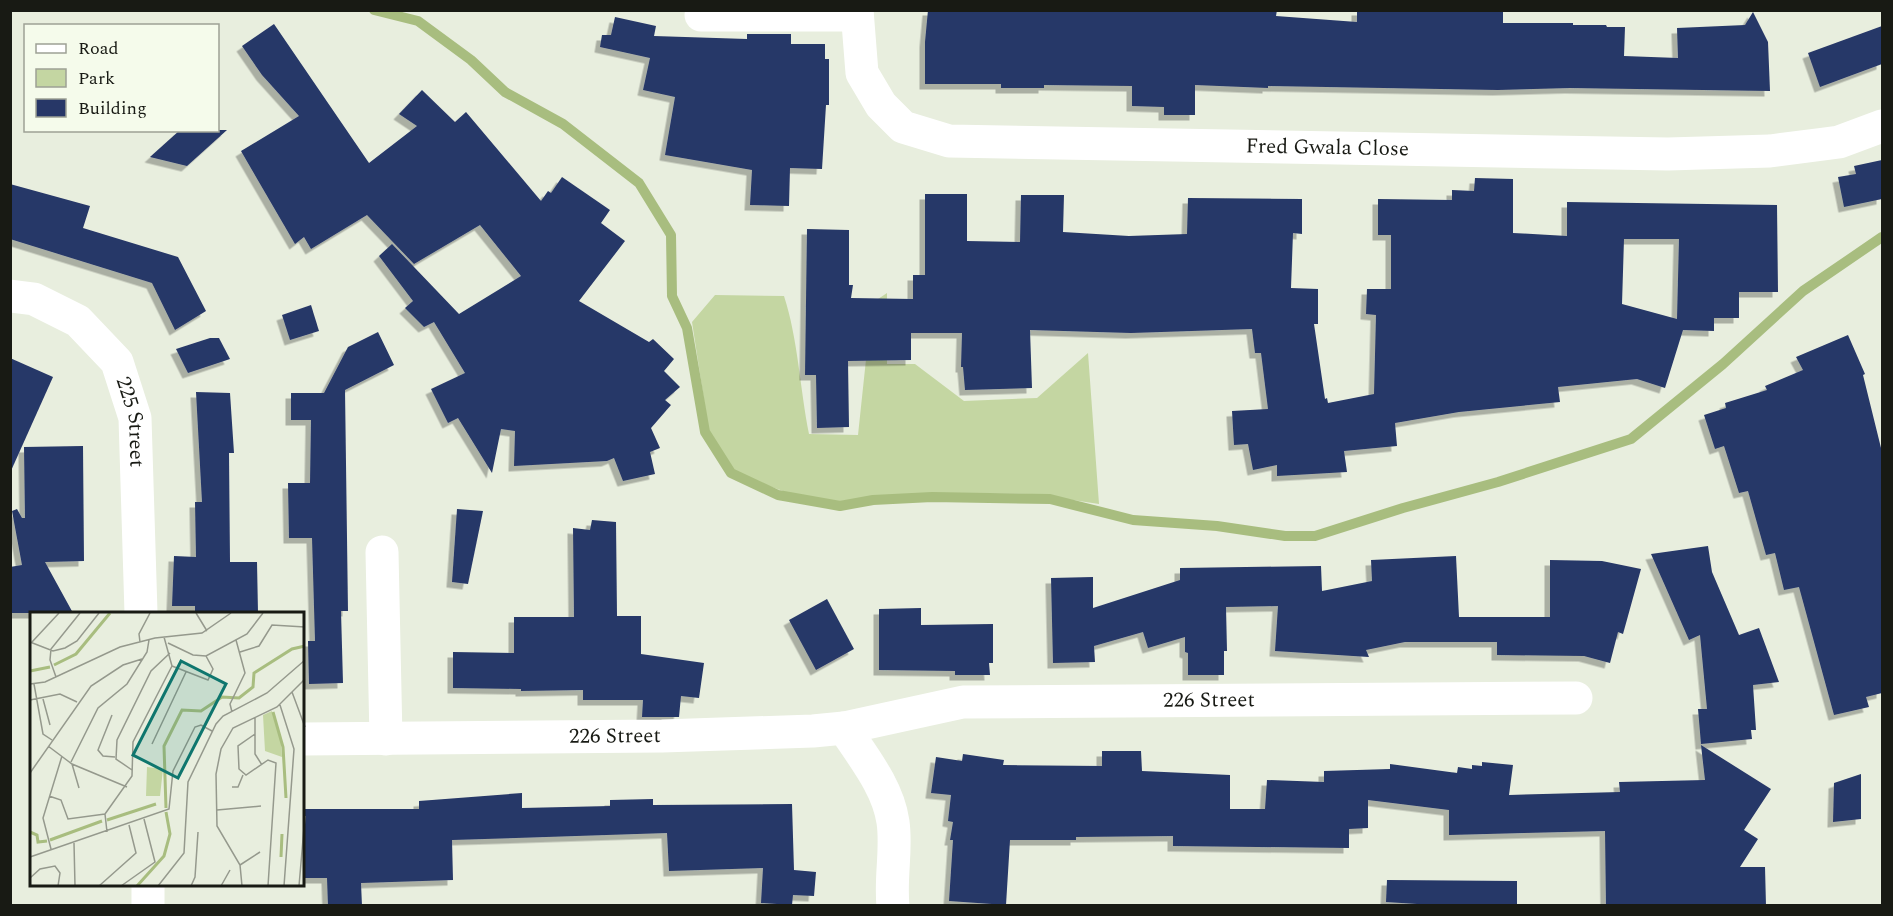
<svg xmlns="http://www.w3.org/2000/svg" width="1893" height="916" viewBox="0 0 1893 916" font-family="Spectral,serif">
<defs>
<filter id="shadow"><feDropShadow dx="-5.5" dy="5.5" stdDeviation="0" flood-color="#0004"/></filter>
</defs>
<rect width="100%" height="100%" fill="#e8eede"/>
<!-- green -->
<path fill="#c4d6a2" d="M887,293v71h28l49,37 73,-3 51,-45 11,151 -66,-10 -95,-1 -81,10 -46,-2 -76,-27 -25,-35 -18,-117 23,-27 69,1c14,43 16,93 25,138l49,1 14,-132z"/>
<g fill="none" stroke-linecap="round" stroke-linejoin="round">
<!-- stream -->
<polyline stroke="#a8bd7f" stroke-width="10" points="374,10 418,21 471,60 505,92 563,124 639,183 671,235 672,296 687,328 705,432 731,473 778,495 840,506 873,500 932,497 1050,499 1133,520 1217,526 1285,536 1315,536 1403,508 1498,482 1631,439 1723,364 1803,291 1882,237"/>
</g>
<!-- building -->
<g fill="#273767" fill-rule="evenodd" filter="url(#shadow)">
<polygon points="928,10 1277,10 1276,16 1357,22 1357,10 1503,10 1503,23 1573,23 1573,25 1606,25 1607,27 1625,27 1624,56 1678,58 1677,28 1745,25 1753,12 1768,42 1770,91 1570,88 1498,90 1268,86 1268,88 1195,85 1195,115 1164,115 1164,107 1132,106 1132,86 1044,85 1044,88 1001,88 1001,84 925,84 925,42"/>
<polygon points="615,17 656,26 654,36 747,39 747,34 791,34 791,44 825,44 825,59 829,59 829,105 826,105 822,169 790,168 789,206 750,205 752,170 665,155 675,97 643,90 650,58 600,47 602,35 611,35"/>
<polygon points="274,24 369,163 417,126 399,114 422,90 455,122 466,112 541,201 548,191 551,193 562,177 610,210 601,223 625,241 579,301 649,342 653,339 674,359 664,371 680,387 665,400 671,405 651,428 660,448 650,452 655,474 623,481 614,458 607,461 514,466 515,431 501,429 492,473 458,418 448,423 431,389 465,373 434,322 424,327 405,308 413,301 379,256 392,244 459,314 521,276 480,225 414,264 367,215 311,249 304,237 295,244 241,151 299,116 262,75 242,46"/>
<polygon points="1882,26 1882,64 1820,87 1808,53"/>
<polygon points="180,130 227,130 187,166 150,157"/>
<polygon points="1882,160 1882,199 1844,207 1838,177 1856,174 1854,166"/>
<path d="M1475,178l38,1v54l54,3v-34l210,3 1,87h-39v26h-25v13l-31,-1 -18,58 -28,-9 -79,8 2,15 -101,10 -64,11 2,23 -53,5 3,21 -70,4v-11l-24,5 -5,-26 -14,1 -2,-34 36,-2 -7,-56h-6l-3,-24 -121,4 -101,-3 2,58 -67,2 -2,-23h-2l1,-34h-51v27l-63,1 1,66 -32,1 -1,-53h-11l2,-146 42,1v55h4l-2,13 62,1v-24h12v-81h42v47l53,1 1,-47h43l-1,37 66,4 58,-2 1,-36 114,1v35l-9,-1 -2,55 27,1v35h-4l11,75 2,-1 1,5 46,-9 2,-79 -10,-1 1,-25h24v-54h-13v-36l74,1v-10l22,1zM1624,239h55l-2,80 -55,-15z"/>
<polygon points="10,184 90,206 83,228 178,257 206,311 175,330 152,283 10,239"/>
<polygon points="311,305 319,331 290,340 282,315"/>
<polygon points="378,332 394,365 345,390 348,611 341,611 343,683 309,684 308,641 315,641 312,538 289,538 288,483 310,483 311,420 291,420 291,393 324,393 348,347"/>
<polygon points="1848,335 1865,374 1863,375 1882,452 1882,693 1866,697 1869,707 1834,715 1799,587 1784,590 1775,553 1766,555 1748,491 1739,493 1724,446 1715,449 1704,415 1726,408 1725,403 1767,390 1765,386 1803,370 1796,357"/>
<polygon points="210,338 219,338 230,359 188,373 176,349"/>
<polygon points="10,358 53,377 10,473"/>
<polygon points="196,392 230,393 234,453 229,453 230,562 257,562 258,613 195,612 195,606 172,606 174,556 196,557 195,502 202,502"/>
<polygon points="83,446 84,561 45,562 73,613 10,613 10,567 22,565 12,511 17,509 22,518 25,518 24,447"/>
<polygon points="457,509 483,511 468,584 452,582"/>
<polygon points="592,520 616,522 617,616 641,616 641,654 704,663 699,698 681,696 679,717 642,717 643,700 583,700 583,690 521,691 521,689 453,688 453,652 514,653 514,617 574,617 573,528 590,530"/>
<polygon points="1708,546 1712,572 1739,635 1759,628 1779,682 1753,685 1756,730 1751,730 1752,739 1701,744 1698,709 1707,709 1700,635 1689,640 1651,554"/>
<polygon points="1456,556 1459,617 1550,617 1550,560 1602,561 1641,569 1623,634 1618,632 1610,663 1584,656 1497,655 1497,642 1405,642 1366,650 1369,657 1275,651 1278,606 1226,607 1227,651 1224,651 1224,675 1188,675 1188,653 1185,652 1185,637 1148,648 1143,632 1094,646 1095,662 1053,663 1051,578 1093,577 1093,608 1180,580 1180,568 1321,566 1322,591 1372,581 1371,560"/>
<polygon points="827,599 854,649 816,670 789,620"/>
<polygon points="921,608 921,625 993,624 993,663 989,663 990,675 955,675 955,671 879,670 879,609"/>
<polygon points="1701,745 1771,789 1744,830 1758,839 1740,867 1765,867 1766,906 1606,906 1605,831 1449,835 1449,810 1368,800 1368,828 1349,829 1349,848 1173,846 1173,836 1076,837 1076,840 1010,840 1006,905 949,901 953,840 950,840 953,822 948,821 951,795 931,793 936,757 962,761 963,754 1004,760 1003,765 1102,766 1102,751 1141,751 1142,771 1230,775 1230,809 1265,809 1267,780 1324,782 1324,771 1390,769 1390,764 1457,773 1458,767 1472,769 1472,765 1482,766 1482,762 1513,765 1509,795 1620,792 1619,782 1705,780"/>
<polygon points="1861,774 1861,819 1833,822 1834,783"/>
<polygon points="522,793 522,808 610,806 610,800 653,799 653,805 792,804 794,870 816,872 814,896 793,895 792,905 761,903 763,868 669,871 667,833 452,840 453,880 361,883 362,906 328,906 327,878 303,878 303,809 419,809 419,801"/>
<polygon points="1387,880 1517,881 1517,906 1448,906 1386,902"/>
</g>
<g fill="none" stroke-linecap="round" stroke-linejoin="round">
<!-- minor -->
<g stroke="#fff" stroke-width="33">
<path id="s1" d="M857,10l5,63 19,32 22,22 46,14 719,13 102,-3 54,-7 15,-2 43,-16"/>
<polyline points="701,15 857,15"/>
<path id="s2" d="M10,296l24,3 44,22 39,41 18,56 6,195"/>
<polyline points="382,552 386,739"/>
<path d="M844,728c19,29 44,59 49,94 4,27 -3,56 0,84"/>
<path id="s3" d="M303,739l359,-3 151,-5 31,-3 119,-26 613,-4"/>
<polyline points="148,884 148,906"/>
</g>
</g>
<g text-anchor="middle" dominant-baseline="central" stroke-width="6" stroke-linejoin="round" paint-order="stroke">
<!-- street labels -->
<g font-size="21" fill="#181a14" stroke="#f5fbeb">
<text stroke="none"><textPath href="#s1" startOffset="558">Fred Gwala Close</textPath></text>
<text stroke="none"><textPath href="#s2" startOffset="192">225 Street</textPath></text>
<text stroke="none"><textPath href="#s3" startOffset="909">226 Street</textPath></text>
<text stroke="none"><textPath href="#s3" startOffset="312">226 Street</textPath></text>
</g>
</g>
<!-- overview -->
<g transform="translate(30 612)">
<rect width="274" height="274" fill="#e8eede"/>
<path d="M242,99l9,31 1,15 -17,-6 -2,-36zM117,155l16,2 -3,27h-14z" fill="#c4d6a2"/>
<path fill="none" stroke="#a8bd7f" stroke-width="3" d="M24,53l22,-11 34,-41M0,59l20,-4M243,100l10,35 3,51M136,196l-2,-62 18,-36 19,1 21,-14 17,1 14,-11 1,-14 38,-24 13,-3M77,208l49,-16M0,220l7,3 1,7 9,-1M20,228l52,-19M251,245l1,-23M107,274l27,-30 6,-22 -4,-22"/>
<path fill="none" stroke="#95998d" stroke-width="1.5" d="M166,1l11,18M0,30l23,9 12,-3 12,-7 22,-28M2,30l27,-29M110,30l-1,-8 11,-21M138,31l25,12 13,1 41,-22 16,-21M210,40l19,-6 13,-21 33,2M142,54l36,14 5,-11 -7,-13M26,65l-6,-17 1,-11 29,-36M0,72l15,-2 75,-35 35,-9 47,-5 29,-20M4,72l9,50 9,6M262,80l13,35M13,87l7,26M0,88l30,-6 17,8M250,93l14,44 -10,137M202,100l-2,-8 15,-31 -9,-33M82,103l-14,35 5,6 12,1M225,106v36l7,11M225,122l-17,12 1,23 7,6 22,-15 8,3 -8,123M122,132l34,-72M18,134l24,18 55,23M41,150l27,-54 29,-24 20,-32 2,-12M42,152l7,24M102,158l-16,-11 1,-19 34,-69 19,-18M0,161l61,-87 32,-21 19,-6M202,175h6l5,-12M19,184l12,4 7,19 37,-5M187,198l44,-4M77,220l-2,-18 27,-38 1,-34 39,-76 -8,-29M44,231l1,43M21,237l-8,-31 19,-62M0,245l139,-48 4,-38 22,-44 6,-2 11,6M210,253l20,-13M0,266l10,-9 15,-3 5,7 -2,13M69,274l37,-33 -7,-28M91,274l34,-24 -11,-43M128,274l26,-33 4,-71 28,-58 7,-8 44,-23 38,-33M161,274l4,-9 3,-45M191,274l9,-16M212,274l-2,-21 -23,-39 -1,-52 5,-25 12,-21 44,-21 28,-28M269,274l6,-70"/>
<path fill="#0f766e" fill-opacity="0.15" stroke="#0f766e" stroke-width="3" d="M151,49l45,23 -48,94 -45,-23z"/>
<rect width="274" height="274" fill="none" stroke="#181a14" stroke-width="3"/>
</g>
<!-- border -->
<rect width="1893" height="916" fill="none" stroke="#181a14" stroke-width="24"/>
<!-- legend -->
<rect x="24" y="24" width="195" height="108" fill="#f5fbeb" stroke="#9da195" stroke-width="1.5"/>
<rect x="36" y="44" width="30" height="9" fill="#ffffff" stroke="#9da195" stroke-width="1.5"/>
<text x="78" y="54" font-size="18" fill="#181a14">Road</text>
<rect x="36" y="69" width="30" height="18" fill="#c4d6a2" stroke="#9da195" stroke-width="1.5"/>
<text x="78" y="84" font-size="18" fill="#181a14">Park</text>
<rect x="36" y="99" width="30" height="18" fill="#273767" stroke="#9da195" stroke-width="1.5"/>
<text x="78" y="114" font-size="18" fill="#181a14">Building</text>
</svg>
